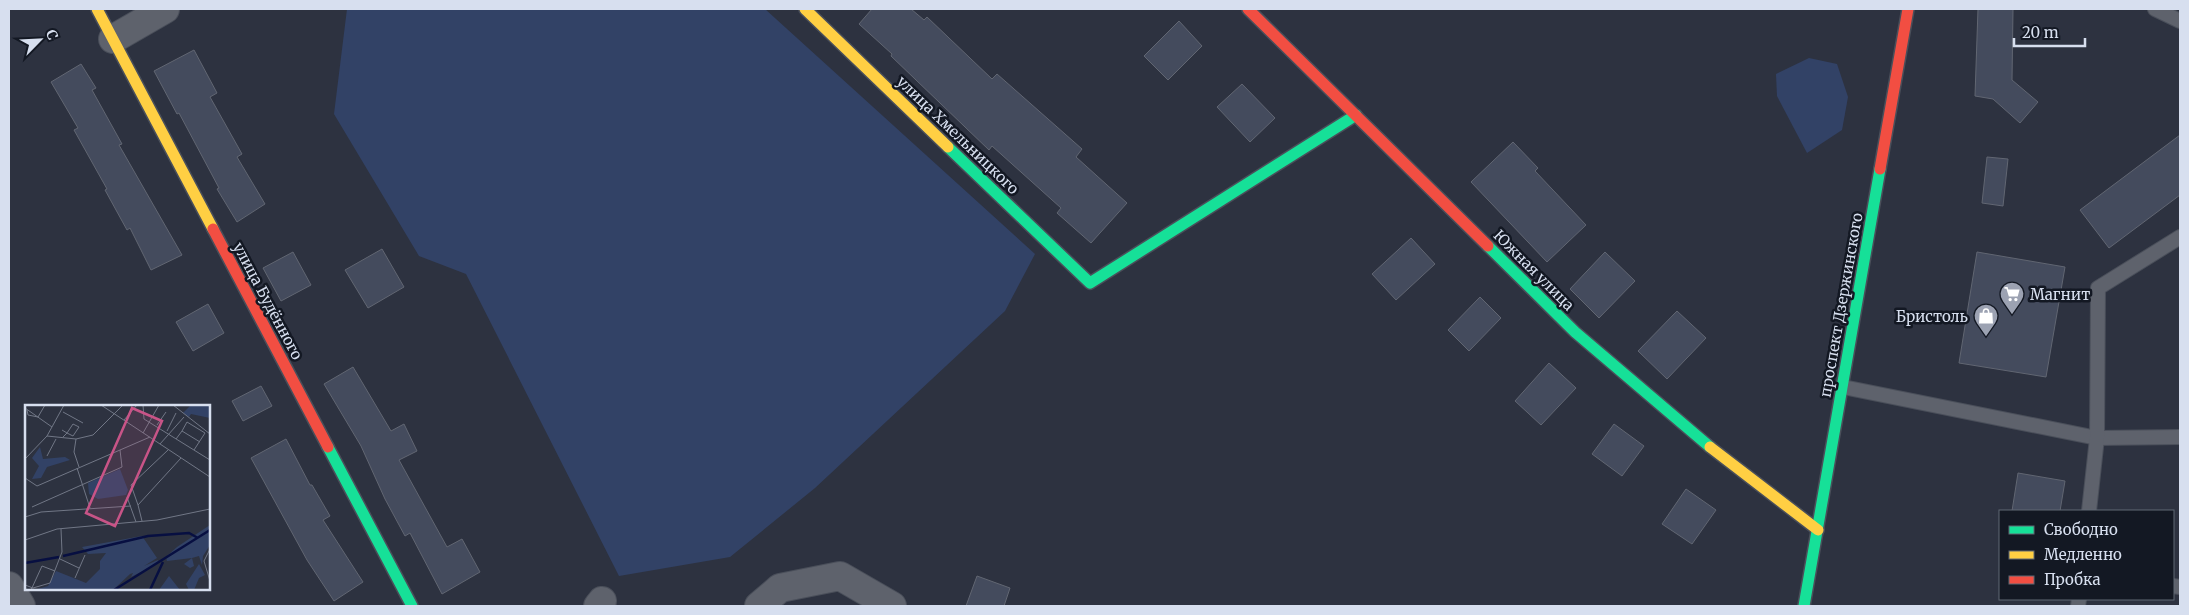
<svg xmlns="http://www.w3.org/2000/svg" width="2189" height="615" viewBox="0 0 2189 615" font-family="Merriweather,serif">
<rect width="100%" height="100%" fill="#2d3240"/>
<!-- green -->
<g fill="#324266">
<polygon points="347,9 765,9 1035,254 1005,311 815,488 730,557 619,576 466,274 419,256 334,114"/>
<polygon points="1809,58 1837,64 1848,97 1842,130 1807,153 1777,96 1776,74"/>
</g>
<!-- building -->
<g fill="#444b5d" stroke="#616672">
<polygon points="872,9 911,9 924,20 927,17 992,79 997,74 1082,149 1076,157 1127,203 1091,243 1057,213 1061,208 992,146 989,150 891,56 892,54 859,24"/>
<polygon points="1978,9 2013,9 2012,80 2038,102 2020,123 1993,99 1975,96"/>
<polygon points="1179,21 1202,46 1168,80 1144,56"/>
<polygon points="194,50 217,93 210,97 242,154 237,157 265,204 237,222 217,189 219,188 179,113 177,114 154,71"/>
<polygon points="81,64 96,88 92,90 122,144 119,145 182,255 151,270 130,228 127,230 105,190 107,189 74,130 78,128 51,82"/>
<polygon points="1242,84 1275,118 1250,142 1217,107"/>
<polygon points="2180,135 2180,195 2109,248 2080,210"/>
<polygon points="1513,142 1538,168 1535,171 1586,225 1547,262 1471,182"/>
<polygon points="1987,157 2008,159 2003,206 1982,203"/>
<polygon points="1411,238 1435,264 1396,300 1372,274"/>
<polygon points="382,249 404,287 368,308 345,270"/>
<polygon points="293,252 311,285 281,301 263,268"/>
<polygon points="1605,252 1635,281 1599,318 1570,289"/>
<polygon points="1977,252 2065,267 2046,377 1959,363"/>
<polygon points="1480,297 1501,318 1469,351 1448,330"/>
<polygon points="208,304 224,333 193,351 176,322"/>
<polygon points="1677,311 1706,338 1667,379 1638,351"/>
<polygon points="1549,363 1576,388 1541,425 1515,401"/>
<polygon points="353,367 391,431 404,424 417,451 399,460 447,547 462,539 480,572 442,594 410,533 405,536 385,499 361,446 324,384"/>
<polygon points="261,386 272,406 243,421 232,401"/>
<polygon points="1614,424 1644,446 1622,476 1592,454"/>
<polygon points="286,439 310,485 312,485 330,516 323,520 363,582 334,601 307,560 251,458"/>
<polygon points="2018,473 2065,481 2060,511 2012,511"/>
<polygon points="1686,489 1716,510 1692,544 1662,524"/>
<polygon points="977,576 1010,588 1004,606 966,606"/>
</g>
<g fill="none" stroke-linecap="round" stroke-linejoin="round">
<defs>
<g id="lane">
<polyline points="2155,9 2180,21"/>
<polyline points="1843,387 2097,438 2180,437"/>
<polyline points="2089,511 2097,438 2098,288 2180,237"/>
<polyline points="2173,586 2180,587"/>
<polyline points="2078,606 2079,599"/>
</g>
<g id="street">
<polyline points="113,39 165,9"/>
<polyline points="9,586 21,606"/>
<polyline points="598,606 602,601"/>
<polyline points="759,606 780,588 840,576 892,606"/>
</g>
<g id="fast">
<polyline points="948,147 1090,283 1356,115"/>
<polyline points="1488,246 1575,332 1710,447"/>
<polyline points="328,447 412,606"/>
<polyline points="1804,606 1880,169"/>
</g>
<g id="slow">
<polyline points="97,9 213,229"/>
<polyline points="805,9 948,147"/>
<polyline points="1710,447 1818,530"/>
</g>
<g id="jam">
<polyline points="1248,9 1488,246"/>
<polyline points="1880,169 1908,9"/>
<polyline points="213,229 328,447"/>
</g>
</defs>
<!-- lane casing -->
<use href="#lane" stroke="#4a4f5a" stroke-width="16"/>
<!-- street casing -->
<use href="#street" stroke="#4a4f5a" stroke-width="30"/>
<!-- fast casing -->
<use href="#fast" stroke="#4a4f5a" stroke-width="14"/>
<!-- slow casing -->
<use href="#slow" stroke="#4a4f5a" stroke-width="14"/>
<!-- jam casing -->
<use href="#jam" stroke="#4a4f5a" stroke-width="14"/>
<!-- lane -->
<use href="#lane" stroke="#5e626c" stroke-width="14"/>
<!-- street -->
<use href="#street" stroke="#5e626c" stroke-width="28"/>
<!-- fast -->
<use href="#fast" stroke="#16e098" stroke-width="11"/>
<!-- slow -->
<use href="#slow" stroke="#ffcf43" stroke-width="11"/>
<!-- jam -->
<use href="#jam" stroke="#f24e42" stroke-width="11"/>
</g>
<!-- icons -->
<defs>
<symbol id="supermarket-pin" viewBox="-11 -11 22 30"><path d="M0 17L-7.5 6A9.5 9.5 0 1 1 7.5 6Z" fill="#9ca2b2" stroke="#131823"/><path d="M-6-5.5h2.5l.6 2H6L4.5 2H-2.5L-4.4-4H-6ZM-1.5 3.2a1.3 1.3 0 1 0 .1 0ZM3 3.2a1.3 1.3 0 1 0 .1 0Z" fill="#fff"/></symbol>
<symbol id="shop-pin" viewBox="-11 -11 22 30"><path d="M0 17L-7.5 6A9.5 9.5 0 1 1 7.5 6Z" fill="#9ca2b2" stroke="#131823"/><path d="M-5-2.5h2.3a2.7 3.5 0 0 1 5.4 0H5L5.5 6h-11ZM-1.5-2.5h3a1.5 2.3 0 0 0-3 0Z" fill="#fff"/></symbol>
</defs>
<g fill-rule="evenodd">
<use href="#supermarket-pin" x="1998" y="280" width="28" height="38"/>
<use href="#shop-pin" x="1972" y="302" width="28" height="38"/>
</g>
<g text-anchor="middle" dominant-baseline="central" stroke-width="5" stroke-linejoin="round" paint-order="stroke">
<!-- street labels -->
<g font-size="15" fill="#d7dfef" stroke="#131823">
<text transform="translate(958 135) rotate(44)">улица Хмельницкого</text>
<text transform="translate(1534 270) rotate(45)">Южная улица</text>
<text transform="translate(268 301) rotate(62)">улица Будённого</text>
<text transform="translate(1841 305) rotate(-80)">проспект Дзержинского</text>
</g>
<!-- poi labels -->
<g font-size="15" fill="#d7dfef" stroke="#131823" text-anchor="start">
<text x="2030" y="294">Магнит</text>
<text x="1968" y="316" text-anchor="end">Бристоль</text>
</g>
</g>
<!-- overview -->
<g transform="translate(25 405)">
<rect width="185" height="185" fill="#2d3240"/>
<path d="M166,0h19v13l-19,-4 -2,3 -6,-4zM15,42l3,12 22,-2 5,3 -23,7 -6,11 -9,1 7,-13 -7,-8zM95,64l8,21 -2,5 -28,4 -9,-5 -1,-11zM185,120v20l-7,11 -1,9 -3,-9 -7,2 2,8 -4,2 -6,-4 8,-6 -25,3 -1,-4 11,-10zM117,131l15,22 -13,8 14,-6 -1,4 -26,13 2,-4 -3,1 -17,16h-79l14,-4 8,-15 30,12 14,-14v-8l6,-8 -18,1 -6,-7zM174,159l6,11 -6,3 -5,12h-5l-3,-6zM144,171l11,14h-21z" fill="#324266"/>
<path fill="none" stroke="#070f41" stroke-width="2.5" d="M38,151l85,-20 41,-3 9,5M0,158l34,-6M89,185l96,-60M125,185l13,-28"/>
<path fill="none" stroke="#717786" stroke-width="1" d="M76,0l109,72M118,0l1,14 66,41M148,0l37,29M0,3l27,19M2,5l1,5 10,2 7,-12M38,7l20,11M99,15l13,-15M132,20l9,-13M37,25l5,3 6,-9 6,3 -6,9 -6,-3 -4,4M142,26l9,-18M157,26l5,-9 18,11 -11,17M118,28l16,-28M22,31l29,3 -2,13 5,15M51,34l17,-4 30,-30M151,34l6,-8 18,11M135,39l24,-27M22,51l9,-17M0,54l22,-23 17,-31M52,63l13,40M0,73l12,8 113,-49M102,92l9,25M113,100l-7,-20 37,-35M7,102l90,-40 -2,-17M0,112l16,-5 90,-6M117,116l-4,-16 43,-47M0,135l32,-11 100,-9 53,-11M185,144l-6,12 6,20M35,154l19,9M50,173l10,-23M0,180l8,3 17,-5 12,-31 -1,-23M6,185l11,-24 13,5"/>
<path fill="#c85487" fill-opacity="0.15" stroke="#c85487" stroke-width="2.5" d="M107,3l30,13 -47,105 -29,-13z"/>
<rect width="185" height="185" fill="none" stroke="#d7dfef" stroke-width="2.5"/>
</g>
<!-- border -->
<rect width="2189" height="615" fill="none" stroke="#d7dfef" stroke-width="20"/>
<!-- legend -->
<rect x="1999" y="510" width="175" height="90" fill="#131823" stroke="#616875"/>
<rect x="2009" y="526" width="25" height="8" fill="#16e098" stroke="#616875"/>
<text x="2044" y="535" font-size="15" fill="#d7dfef">Свободно</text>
<rect x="2009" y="551" width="25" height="8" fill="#ffcf43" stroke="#616875"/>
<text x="2044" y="560" font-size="15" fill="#d7dfef">Медленно</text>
<rect x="2009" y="576" width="25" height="8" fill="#f24e42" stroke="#616875"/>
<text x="2044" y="585" font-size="15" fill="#d7dfef">Пробка</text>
<!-- north arrow -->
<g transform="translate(40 40) rotate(66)" stroke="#131823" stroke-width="4" paint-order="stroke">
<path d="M0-4L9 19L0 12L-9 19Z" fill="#d7dfef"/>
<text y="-8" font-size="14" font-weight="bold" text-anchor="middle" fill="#d7dfef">С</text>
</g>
<!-- scale -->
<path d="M2014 38v8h71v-8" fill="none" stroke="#d7dfef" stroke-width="2.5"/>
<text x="2022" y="38" font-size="15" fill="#d7dfef" stroke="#131823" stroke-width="4" paint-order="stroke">20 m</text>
</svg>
